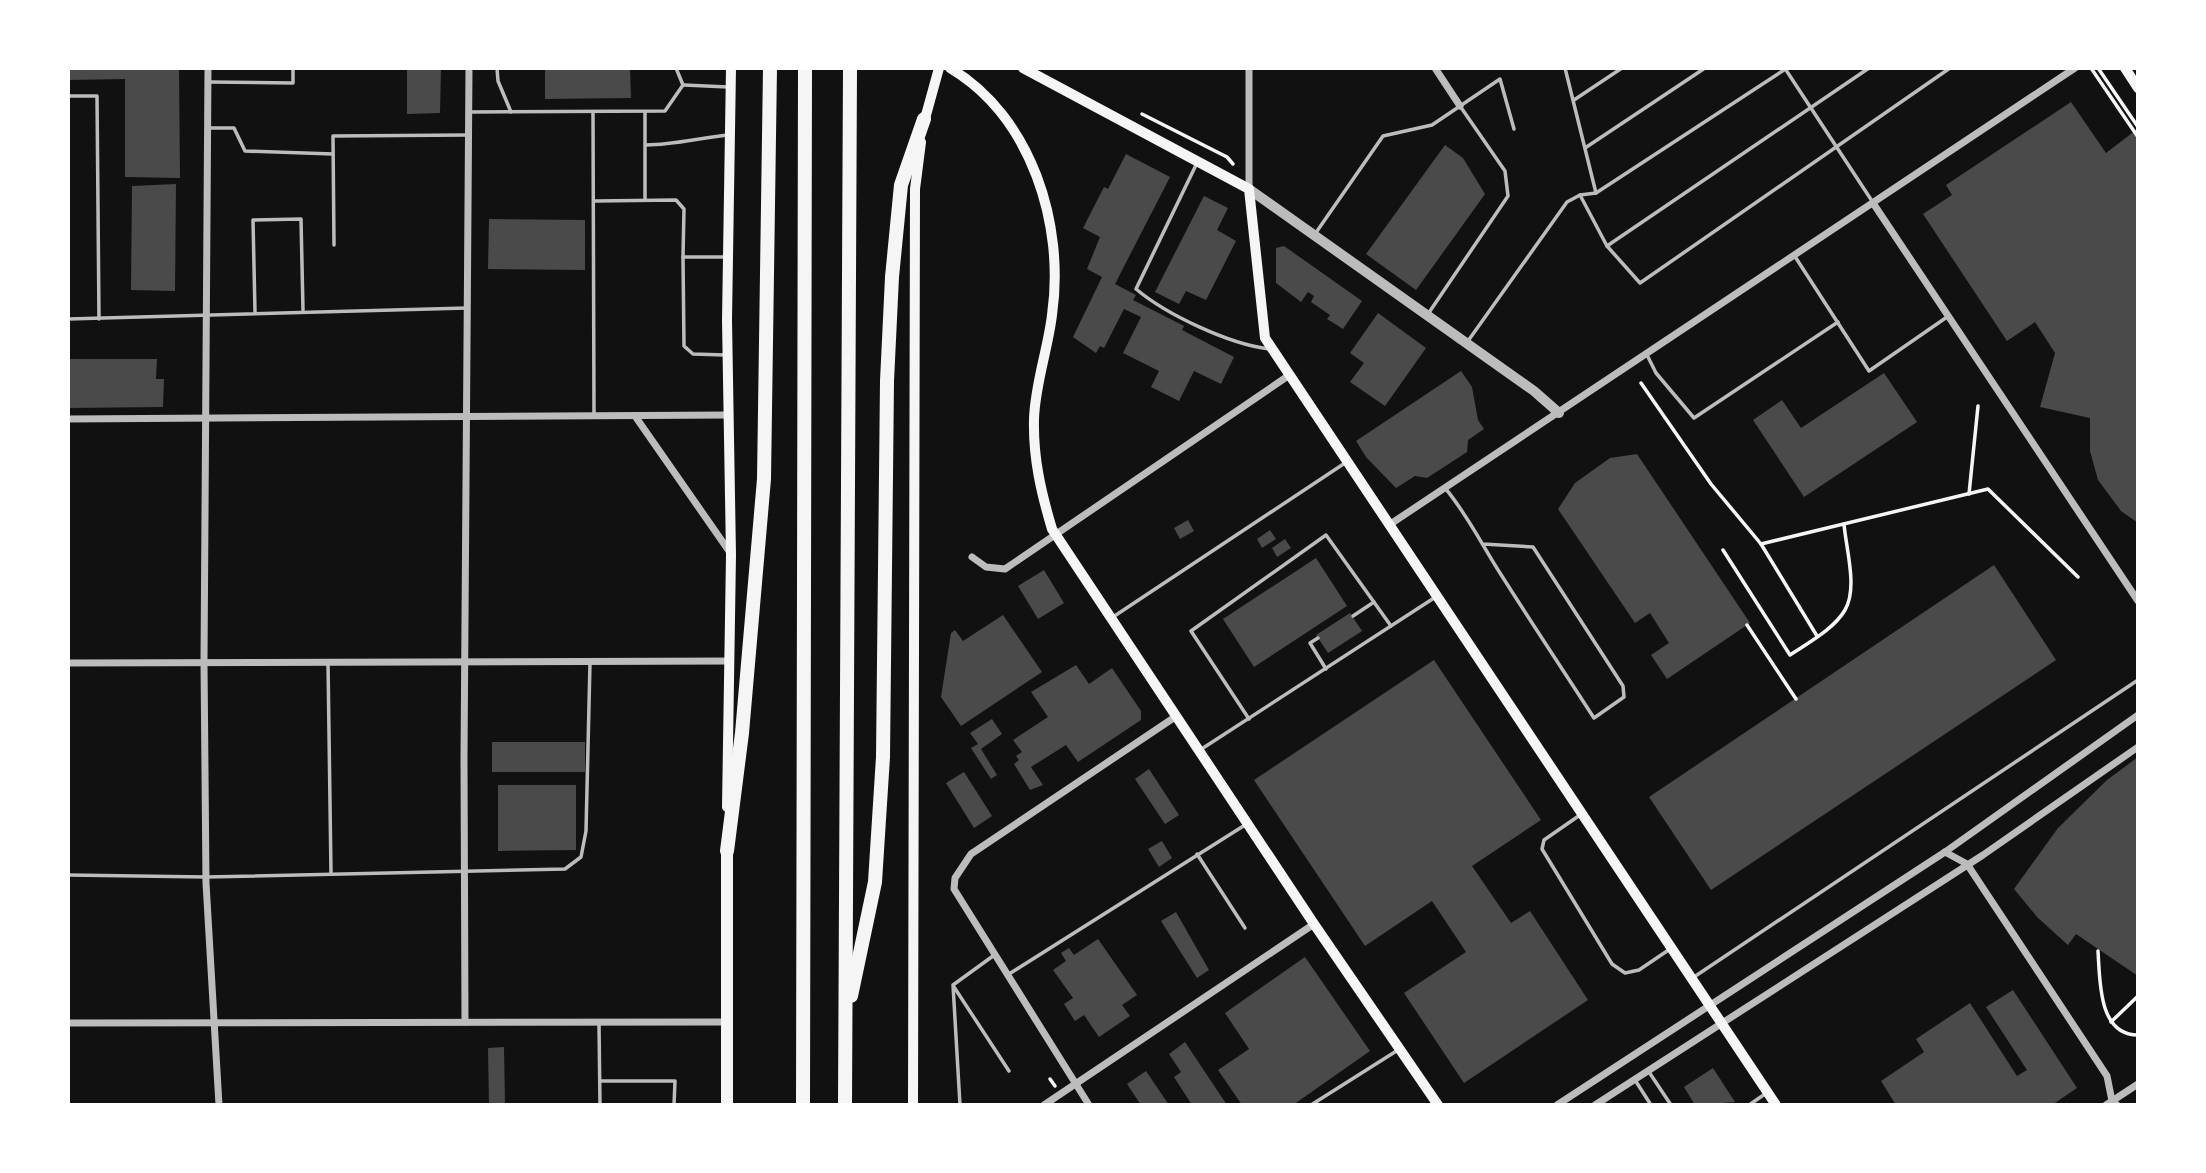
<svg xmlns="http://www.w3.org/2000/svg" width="2206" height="1173" viewBox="0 0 2206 1173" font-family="'Asap Condensed',sans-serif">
<rect width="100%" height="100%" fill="#111"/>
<!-- building -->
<g fill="#4a4a4a">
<polygon points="68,68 179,68 180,178 125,177 125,79 68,80"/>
<polygon points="407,68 441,68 440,113 407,114"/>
<polygon points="630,68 631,98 545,99 545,69"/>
<polygon points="2071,102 2106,153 2136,130 2138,133 2138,523 2121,511 2098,480 2090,451 2090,418 2040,407 2055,353 2035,322 2007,341 1923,214 1952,195 1946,185"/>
<polygon points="1445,145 1463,158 1485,194 1416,290 1366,254"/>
<polygon points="1126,154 1170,177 1115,284 1136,295 1133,300 1184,326 1182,330 1234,357 1221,384 1194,371 1179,401 1151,387 1159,371 1123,353 1141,317 1124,309 1104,348 1100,346 1096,353 1073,337 1102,277 1087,269 1100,237 1083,228 1104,187 1108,189"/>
<polygon points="176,184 175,291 131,290 132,186"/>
<polygon points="1204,196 1228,208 1217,230 1236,241 1206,300 1186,291 1179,304 1155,292"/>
<polygon points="489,219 585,220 585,270 488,269"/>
<polygon points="1284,246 1362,301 1343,329 1327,319 1330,315 1311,302 1314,296 1308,292 1301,302 1276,283 1276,248"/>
<polygon points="1378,313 1426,348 1385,406 1350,382 1364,363 1350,353"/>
<polygon points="68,359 157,359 156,379 164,379 163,407 68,408"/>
<polygon points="1461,371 1472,387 1478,420 1484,429 1468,440 1467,452 1427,478 1415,476 1396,488 1366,457 1356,441"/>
<polygon points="1884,373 1917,422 1804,497 1753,420 1782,400 1801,428"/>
<polygon points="1637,454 1750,623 1667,679 1651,655 1669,643 1650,613 1635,623 1558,509 1575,483 1610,458"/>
<polygon points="1188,520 1194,531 1180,539 1174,528"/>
<polygon points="1270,530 1276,539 1262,548 1257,539"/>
<polygon points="1285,539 1291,548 1277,557 1272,548"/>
<polygon points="1316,558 1347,606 1254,667 1223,619"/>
<polygon points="1994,565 2056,660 1711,890 1649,797"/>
<polygon points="1044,570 1064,603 1038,619 1018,586"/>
<polygon points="1350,613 1362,631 1328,653 1316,635"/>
<polygon points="1003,615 1042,672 961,726 941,697 951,633 955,630 963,641"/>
<polygon points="1434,660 1541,820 1472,866 1511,923 1530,911 1588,1000 1464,1083 1404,993 1466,952 1432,901 1365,946 1254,780"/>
<polygon points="1076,665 1089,684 1112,668 1141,711 1141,720 1078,762 1066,745 1031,767 1043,785 1030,790 1014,764 1019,760 1016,756 1022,752 1013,740 1048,717 1031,692"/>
<polygon points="992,719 1002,734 981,749 997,775 991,779 971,748 978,744 970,733"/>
<rect x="492" y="742" width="93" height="30"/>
<polygon points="2138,757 2138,976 2076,934 2068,945 2038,918 2014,889 2058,828 2107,780"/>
<polygon points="1149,769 1179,815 1165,824 1135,779"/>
<polygon points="964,772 992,816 974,828 946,783"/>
<polygon points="498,785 576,785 576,850 498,851"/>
<polygon points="1162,841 1172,858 1159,867 1148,849"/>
<polygon points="1176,912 1209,970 1197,978 1161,921"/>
<polygon points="1098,939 1137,995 1122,1005 1130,1016 1099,1037 1084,1015 1075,1021 1064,1004 1073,998 1053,970 1066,961 1061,953 1069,948 1074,955"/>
<polygon points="1305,957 1370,1051 1293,1105 1242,1105 1218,1070 1249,1049 1225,1013"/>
<polygon points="2013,990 2077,1088 2052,1105 1896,1105 1881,1081 1924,1052 1916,1039 1970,1003 2017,1076 2027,1070 1986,1007"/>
<polygon points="1185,1042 1227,1105 1192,1105 1174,1077 1181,1072 1169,1054"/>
<polygon points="504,1047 505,1105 489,1105 488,1048"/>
<polygon points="1713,1068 1735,1102 1695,1105 1684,1087"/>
<polygon points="1146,1071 1169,1105 1141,1105 1127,1084"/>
</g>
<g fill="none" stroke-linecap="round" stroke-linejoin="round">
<!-- path -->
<g stroke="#f5f5f5" stroke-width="3.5">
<polyline points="2091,68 2138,137"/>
<polyline points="2098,68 2138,127"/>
<polyline points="1142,114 1227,157 1233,164"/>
<polyline points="1641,383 1711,484 1761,544 1817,636"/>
<polyline points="1969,494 1978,406"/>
<polyline points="1761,544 1988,489 2078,577"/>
<path d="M1723,550l67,105c18,-12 44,-26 55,-45 13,-22 1,-61 -1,-86"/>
<polyline points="1747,625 1796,699"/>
<path d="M2098,951c2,29 0,84 40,84"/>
<polyline points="2111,1022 2138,996"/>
<polyline points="1050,1079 1055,1086"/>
</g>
<!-- service -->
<g stroke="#bcbcbc" stroke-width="3.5">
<polyline points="497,68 498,81 511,112"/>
<polyline points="1786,70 1872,201"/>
<polyline points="210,82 293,83 293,68"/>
<polyline points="684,85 728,87"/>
<polyline points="68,96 97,96 99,319"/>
<polyline points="1574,100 1622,68"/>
<polyline points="469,112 665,111 683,85 676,68"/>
<polyline points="593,112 594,414"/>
<polyline points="209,128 234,128 245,151 333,154"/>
<path d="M646,145c28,0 53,-7 82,-10"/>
<polyline points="1585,148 1705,68"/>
<path d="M1196,165l-60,124c31,26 93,55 133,60"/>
<polyline points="1596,193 1787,68"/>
<polyline points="1580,195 1607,246 1640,283 1950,68"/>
<polyline points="645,200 645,112"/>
<polyline points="595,201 676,200 684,209 683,257"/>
<polyline points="1315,234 1383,136 1432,125 1500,79 1514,129"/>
<polyline points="334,245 333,136 467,135"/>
<polyline points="1607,246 1869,68"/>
<polyline points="1794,255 1869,371 1947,317"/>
<polyline points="724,257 683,257 684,346 693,354 725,355"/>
<polyline points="255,312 253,220 301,219 303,310"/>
<polyline points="1428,314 1508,196 1505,171 1460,106"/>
<polyline points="68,319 467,308"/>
<polyline points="1468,341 1567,202 1580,195 1596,193 1565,68"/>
<polyline points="1647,355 1656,373 1694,418 1838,322"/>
<polyline points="68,465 68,788"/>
<path d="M1445,488c22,26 37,57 55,85 31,49 63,97 94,145l30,-21 -1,-11 -90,-139 -50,-3"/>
<polyline points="1353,616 1374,602"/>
<polyline points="1113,617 1345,463"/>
<polyline points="1318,638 1310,643 1326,669"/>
<polyline points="328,662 331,873"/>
<polyline points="1249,719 1191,631 1326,535 1391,626"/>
<polyline points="1200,750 1434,598"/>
<polyline points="1580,815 1544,840 1542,849 1612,964 1625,973 1639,970 1670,949"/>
<polyline points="1197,854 1245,928"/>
<polyline points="68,875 206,877 565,869 581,857 586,831 590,663"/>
<polyline points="1009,974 1245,825"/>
<polyline points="1694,977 2138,680"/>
<polyline points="954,987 1009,1071"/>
<polyline points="599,1024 600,1105"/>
<polyline points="1649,1072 1671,1105"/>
<polyline points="1635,1080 1651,1105"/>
<polyline points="600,1081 675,1081 674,1105"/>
<polyline points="960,1105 953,985 993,956"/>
<polyline points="1311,1105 1398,1050"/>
<polyline points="1749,1105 1765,1094"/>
</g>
<!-- minor -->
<g stroke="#bcbcbc" stroke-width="7">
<polyline points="208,68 204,662 206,883 219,1105"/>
<polyline points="1435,68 1460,106"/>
<polyline points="1249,189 1249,68"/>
<polyline points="1873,203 2138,601"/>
<polyline points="635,416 729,551"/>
<polyline points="68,419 728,415"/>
<polyline points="1389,525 2075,68"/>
<polyline points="972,557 986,567 1005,569 1288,376"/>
<polyline points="68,663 730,661"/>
<polyline points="1945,852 1967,864 2107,1076 2112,1101 2117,1105"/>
<polyline points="465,1022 464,759 469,68"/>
<polyline points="68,1023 726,1022"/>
<polyline points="1044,1105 1314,924"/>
<polyline points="1089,1105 954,889 955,878 971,854 1175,717"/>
<polyline points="1557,1105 1945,852 2138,715"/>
<polyline points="1595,1105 1983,855 2138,747"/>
<polyline points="2106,1105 2138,1084"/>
</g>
<!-- tertiary -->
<polyline stroke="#bcbcbc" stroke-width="10" points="1249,189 1534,391 1559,413"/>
<!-- secondary -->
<g stroke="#f5f5f5" stroke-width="10">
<path d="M950,68c82,49 115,157 102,247 -4,34 -17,69 -18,104 -1,39 7,73 18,110l262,395 124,181"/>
<polyline points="1023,68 1249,189 1265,338 1776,1105"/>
<polyline points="2125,68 2138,88"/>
<polyline points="923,126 939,68"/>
<polyline points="727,807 731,555 727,320 731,68"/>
<polyline points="913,1105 915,189 921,142"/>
</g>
<!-- primary -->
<polyline stroke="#f5f5f5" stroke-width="12" points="727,1105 727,851"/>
<!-- motorway -->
<g stroke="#f5f5f5" stroke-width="14">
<polyline points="727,851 742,733 764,479 770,68"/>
<polyline points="851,996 875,882 883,757 887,381 892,277 901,185 924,119"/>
<polyline points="803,1105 805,68"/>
<polyline points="845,1105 850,68"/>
</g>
</g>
<!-- border -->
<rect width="2206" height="1173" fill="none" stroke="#ffffff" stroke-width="140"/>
</svg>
